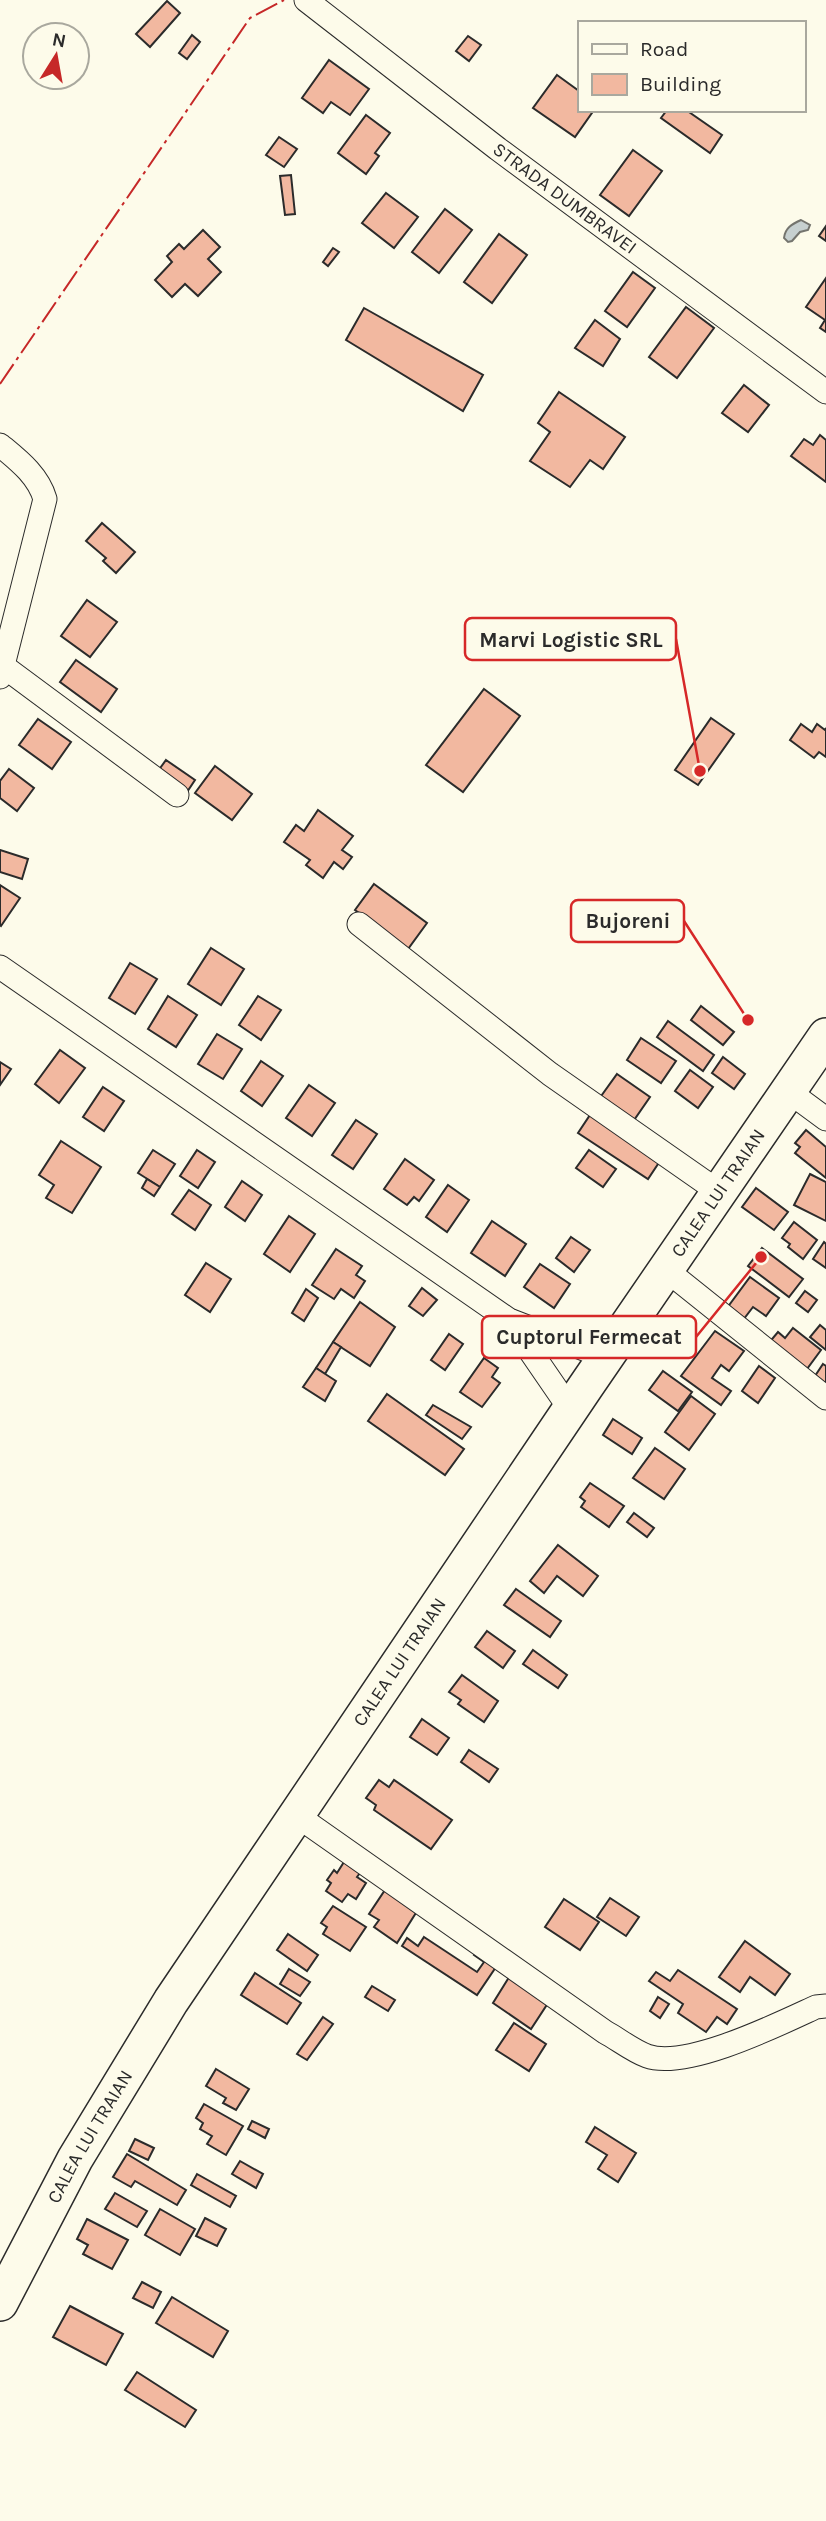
<svg xmlns="http://www.w3.org/2000/svg" width="826" height="2521" viewBox="0 0 826 2521" font-family="Karla,sans-serif">
<rect width="100%" height="100%" fill="#fdfbea"/>
<!-- water -->
<path fill="#c7d0d0" stroke="#74746e" stroke-width="2" d="M801,220l9,5 -2,5 -8,2 -8,9 -4,1 -4,-4c1,-10 8,-14 17,-18z"/>
<!-- building -->
<g fill="#f2b8a0" stroke="#2b2b2b" stroke-width="2">
<polygon points="167,1 180,13 150,47 136,34"/>
<polygon points="192,35 200,42 187,59 179,53"/>
<polygon points="468,36 481,45 469,61 456,51"/>
<polygon points="329,60 369,89 350,115 331,102 323,113 302,98"/>
<polygon points="557,75 579,91 579,110 594,110 575,137 533,108"/>
<polygon points="667,110 686,110 722,135 710,153 661,118"/>
<polygon points="366,115 390,133 375,153 379,156 366,174 338,153"/>
<polygon points="279,137 297,149 284,167 266,155"/>
<polygon points="633,150 662,171 629,216 600,195"/>
<polygon points="291,175 295,214 285,215 280,176"/>
<polygon points="386,193 418,217 394,248 362,223"/>
<polygon points="445,209 472,230 439,273 412,252"/>
<polygon points="826,226 826,241 819,236"/>
<polygon points="203,230 220,247 208,259 221,272 198,296 185,284 172,297 155,280 172,262 167,256 179,244 184,249"/>
<polygon points="499,234 527,255 492,303 464,282"/>
<polygon points="333,248 339,252 328,266 323,262"/>
<polygon points="633,272 655,288 627,327 605,311"/>
<polygon points="826,278 826,332 820,328 825,320 806,307"/>
<polygon points="686,307 714,328 677,378 649,357"/>
<polygon points="364,308 483,375 463,411 346,340"/>
<polygon points="595,320 620,339 603,366 575,348"/>
<polygon points="744,385 769,405 748,432 722,413"/>
<polygon points="559,392 625,437 603,469 590,460 570,487 530,461 550,432 538,423"/>
<polygon points="820,435 826,440 826,482 791,456 804,439 813,445"/>
<polygon points="102,523 135,552 116,573 103,561 106,558 86,541"/>
<polygon points="87,600 117,622 90,657 61,636"/>
<polygon points="76,660 117,689 101,712 60,682"/>
<polygon points="484,689 520,716 463,792 426,765"/>
<polygon points="711,718 734,734 698,785 675,770"/>
<polygon points="38,719 71,742 52,769 19,745"/>
<polygon points="801,724 812,732 817,724 825,730 826,728 826,757 819,752 814,758 790,740"/>
<polygon points="166,760 195,780 187,792 158,771"/>
<polygon points="215,766 252,794 232,820 195,793"/>
<polygon points="9,769 34,788 17,811 0,798 0,781"/>
<polygon points="318,810 353,836 342,850 352,857 343,869 334,862 323,878 306,865 310,860 284,842 296,825 304,831"/>
<polygon points="0,850 28,859 22,879 0,872"/>
<polygon points="374,884 427,923 408,949 355,910"/>
<polygon points="0,885 20,898 1,926 0,925"/>
<polygon points="211,948 244,969 221,1005 188,984"/>
<polygon points="130,963 157,979 135,1014 109,998"/>
<polygon points="168,996 197,1015 176,1047 148,1029"/>
<polygon points="258,996 281,1010 261,1040 239,1025"/>
<polygon points="701,1006 734,1032 723,1045 691,1020"/>
<polygon points="668,1021 714,1055 703,1071 657,1037"/>
<polygon points="217,1034 242,1049 223,1079 198,1064"/>
<polygon points="641,1038 676,1061 661,1083 627,1060"/>
<polygon points="60,1050 85,1068 59,1103 35,1084"/>
<polygon points="723,1057 745,1074 734,1089 712,1073"/>
<polygon points="261,1061 283,1076 262,1106 241,1091"/>
<polygon points="0,1062 11,1069 0,1085"/>
<polygon points="690,1070 713,1087 698,1108 675,1091"/>
<polygon points="617,1074 650,1097 632,1123 599,1099"/>
<polygon points="309,1085 335,1103 312,1136 286,1118"/>
<polygon points="103,1087 124,1101 104,1131 83,1117"/>
<polygon points="590,1115 660,1161 648,1179 578,1133"/>
<polygon points="356,1120 377,1134 353,1169 332,1155"/>
<polygon points="806,1130 826,1147 826,1178 795,1153 800,1147 795,1143"/>
<polygon points="61,1141 101,1167 72,1213 46,1198 54,1185 39,1175"/>
<polygon points="153,1150 175,1164 160,1187 138,1173"/>
<polygon points="197,1150 215,1162 198,1188 180,1176"/>
<polygon points="589,1150 616,1169 603,1187 576,1168"/>
<polygon points="405,1159 434,1180 419,1201 414,1197 407,1205 384,1189"/>
<polygon points="810,1174 826,1182 826,1221 794,1205"/>
<polygon points="147,1179 160,1187 154,1196 142,1188"/>
<polygon points="242,1181 262,1195 245,1221 225,1207"/>
<polygon points="448,1185 469,1200 447,1232 426,1217"/>
<polygon points="756,1188 788,1212 774,1230 742,1207"/>
<polygon points="189,1190 211,1205 195,1230 172,1214"/>
<polygon points="289,1216 315,1234 290,1272 264,1254"/>
<polygon points="492,1221 526,1244 505,1276 471,1253"/>
<polygon points="794,1222 817,1240 803,1259 788,1247 790,1244 782,1238"/>
<polygon points="571,1237 590,1250 574,1272 556,1258"/>
<polygon points="824,1242 826,1244 826,1268 813,1259"/>
<polygon points="762,1248 803,1279 789,1297 748,1266"/>
<polygon points="336,1249 362,1266 356,1275 365,1281 354,1298 341,1289 334,1299 312,1285"/>
<polygon points="206,1263 231,1279 210,1312 185,1295"/>
<polygon points="540,1264 570,1284 554,1308 524,1287"/>
<polygon points="750,1277 779,1298 766,1316 753,1307 743,1320 727,1308"/>
<polygon points="422,1288 437,1300 423,1316 409,1306"/>
<polygon points="306,1289 318,1298 304,1321 292,1313"/>
<polygon points="805,1291 817,1300 808,1312 796,1303"/>
<polygon points="360,1302 395,1327 370,1366 333,1342"/>
<polygon points="820,1325 826,1330 826,1350 810,1337"/>
<polygon points="793,1328 821,1350 804,1373 767,1345 778,1332 785,1338"/>
<polygon points="715,1331 744,1351 729,1371 721,1365 712,1378 731,1391 721,1405 681,1376"/>
<polygon points="449,1334 463,1344 445,1370 431,1360"/>
<polygon points="333,1342 341,1347 325,1374 316,1368"/>
<polygon points="484,1358 498,1368 492,1377 500,1383 482,1407 460,1392"/>
<polygon points="823,1364 826,1366 826,1388 813,1379"/>
<polygon points="759,1366 775,1378 758,1403 742,1391"/>
<polygon points="316,1368 336,1381 325,1401 303,1387"/>
<polygon points="663,1371 692,1392 678,1411 649,1390"/>
<polygon points="387,1394 464,1449 445,1475 368,1421"/>
<polygon points="691,1396 715,1414 689,1450 665,1432"/>
<polygon points="433,1405 471,1427 462,1439 426,1415"/>
<polygon points="613,1419 642,1438 632,1454 603,1435"/>
<polygon points="655,1448 685,1469 664,1499 633,1478"/>
<polygon points="590,1483 624,1506 609,1527 581,1507 585,1501 580,1497"/>
<polygon points="634,1513 654,1528 647,1537 627,1522"/>
<polygon points="558,1545 598,1576 583,1596 557,1576 544,1593 530,1581"/>
<polygon points="516,1589 561,1621 550,1637 504,1605"/>
<polygon points="487,1631 515,1651 503,1668 475,1647"/>
<polygon points="533,1650 567,1675 558,1688 523,1664"/>
<polygon points="462,1675 498,1701 484,1722 458,1704 461,1700 449,1692"/>
<polygon points="422,1719 449,1738 437,1755 410,1737"/>
<polygon points="469,1750 498,1769 489,1782 461,1762"/>
<polygon points="379,1780 389,1787 394,1780 452,1820 431,1849 374,1810 376,1805 366,1798"/>
<polygon points="344,1862 360,1873 357,1877 366,1883 356,1899 348,1894 342,1902 326,1891 331,1883 327,1880 334,1870 337,1873"/>
<polygon points="387,1887 419,1908 397,1943 374,1927 379,1920 369,1914"/>
<polygon points="610,1898 639,1917 626,1936 597,1917"/>
<polygon points="564,1899 599,1922 580,1950 545,1927"/>
<polygon points="333,1906 366,1927 350,1951 323,1934 327,1927 321,1923"/>
<polygon points="288,1934 318,1955 307,1971 277,1950"/>
<polygon points="424,1937 477,1972 484,1962 474,1955 477,1950 498,1964 477,1995 402,1946 407,1938 418,1946"/>
<polygon points="745,1941 790,1974 775,1995 750,1977 740,1992 719,1977"/>
<polygon points="289,1969 310,1982 300,1996 280,1984"/>
<polygon points="678,1970 737,2009 727,2024 717,2017 706,2032 678,2013 683,2004 649,1981 656,1972 670,1981"/>
<polygon points="255,1973 301,2003 287,2024 241,1995"/>
<polygon points="511,1974 550,2000 531,2029 493,2003"/>
<polygon points="372,1986 395,2000 388,2011 365,1997"/>
<polygon points="658,1997 669,2004 660,2018 650,2011"/>
<polygon points="323,2017 333,2024 307,2060 297,2054"/>
<polygon points="514,2023 546,2044 529,2071 496,2050"/>
<polygon points="216,2069 249,2089 236,2110 223,2103 226,2098 206,2086"/>
<polygon points="204,2104 243,2126 226,2155 207,2144 212,2136 200,2129 203,2123 196,2118"/>
<polygon points="252,2121 269,2129 265,2138 248,2129"/>
<polygon points="595,2127 636,2153 618,2182 598,2169 607,2155 586,2142"/>
<polygon points="135,2139 154,2148 148,2160 129,2151"/>
<polygon points="127,2154 186,2190 177,2205 135,2181 131,2187 113,2177"/>
<polygon points="240,2161 263,2174 256,2188 232,2174"/>
<polygon points="197,2174 236,2196 230,2207 191,2185"/>
<polygon points="115,2193 147,2211 137,2227 105,2209"/>
<polygon points="160,2209 195,2229 180,2255 145,2235"/>
<polygon points="205,2218 226,2229 217,2246 196,2236"/>
<polygon points="87,2219 128,2240 112,2269 83,2254 88,2245 77,2239"/>
<polygon points="142,2282 161,2292 153,2308 133,2298"/>
<polygon points="172,2297 228,2331 213,2357 156,2323"/>
<polygon points="70,2306 123,2334 106,2365 53,2337"/>
<polygon points="137,2372 196,2410 185,2427 125,2390"/>
</g>
<g fill="none" stroke-linecap="round" stroke-linejoin="round">
<defs>
<g id="minor">
<path id="s1" d="M306,0l192,149 328,243"/>
<path d="M0,445c18,15 38,30 45,54l-45,178"/>
<polyline points="3,666 177,795"/>
<polyline points="359,924 550,1074 719,1192"/>
<polyline points="0,967 509,1320 605,1357"/>
<polyline points="788,1091 826,1119"/>
<polyline points="665,1269 826,1398"/>
<polyline points="509,1320 570,1409"/>
<path d="M296,1815l309,217c13,7 28,19 42,24 39,14 132,-32 169,-49l10,-1"/>
</g>
<g id="highway">
<path id="s2" d="M0,2303l75,-144 96,-158 415,-615 240,-350"/>
</g>
</defs>
<!-- minor casing -->
<use href="#minor" stroke="#2b2b2b" stroke-width="25"/>
<!-- highway casing -->
<use href="#highway" stroke="#2b2b2b" stroke-width="38"/>
<!-- minor -->
<use href="#minor" stroke="#fdfbea" stroke-width="23"/>
<!-- highway -->
<use href="#highway" stroke="#fdfbea" stroke-width="35"/>
<!-- power -->
<polyline stroke="#c62828" stroke-width="2" stroke-dasharray="24 5 3.5 5" stroke-linecap="butt" points="0,384 250,18 284,0"/>
</g>
<g text-anchor="middle" dominant-baseline="central" stroke-width="5" stroke-linejoin="round" paint-order="stroke">
<!-- street labels -->
<g font-size="19" fill="#2b2b2b" stroke="#fdfbea">
<text stroke="none"><textPath href="#s1" startOffset="326">STRADA DUMBRAVEI</textPath></text>
<text stroke="none"><textPath href="#s2" startOffset="1323">CALEA LUI TRAIAN</textPath></text>
<text stroke="none"><textPath href="#s2" startOffset="756">CALEA LUI TRAIAN</textPath></text>
<text stroke="none"><textPath href="#s2" startOffset="189">CALEA LUI TRAIAN</textPath></text>
</g>
</g>
<!-- callouts -->
<path fill="none" stroke="#d62828" stroke-width="2.5" d="M700 771L676 639M748 1020L684 921M761 1257L696 1337"/>
<g fill="#d62828" stroke="#fdfbea" stroke-width="2.5">
<circle cx="700" cy="771" r="7"/>
<circle cx="748" cy="1020" r="7"/>
<circle cx="761" cy="1257" r="7"/>
</g>
<g fill="#fdfbea" stroke="#d62828" stroke-width="2.5">
<rect x="465" y="618" width="211" height="42" rx="7"/>
<rect x="571" y="900" width="113" height="42" rx="7"/>
<rect x="482" y="1316" width="214" height="42" rx="7"/>
</g>
<g font-size="21" text-anchor="middle" font-weight="bold" fill="#2b2b2b">
<text x="571" y="647">Marvi Logistic SRL</text>
<text x="628" y="928">Bujoreni</text>
<text x="589" y="1344">Cuptorul Fermecat</text>
</g>
<!-- legend -->
<rect x="578" y="21" width="228" height="91" fill="#fdfbea" stroke="#a9a89e" stroke-width="2"/>
<rect x="592" y="44" width="35" height="10" fill="#fdfbea" stroke="#a9a89e" stroke-width="2"/>
<text x="640" y="56" font-size="21" fill="#2b2b2b">Road</text>
<rect x="592" y="74" width="35" height="21" fill="#f2b8a0" stroke="#a9a89e" stroke-width="2"/>
<text x="640" y="91" font-size="21" fill="#2b2b2b">Building</text>
<!-- north arrow -->
<g transform="translate(56 56) rotate(11)"><circle r="33" fill="#fdfbea" stroke="#a9a89e" stroke-width="2"/>
<path d="M0-5L12 26L0 18L-12 26Z" fill="#c62828"/>
<text y="-10" font-size="19" font-weight="bold" text-anchor="middle" fill="#2b2b2b">N</text>
</g>
</svg>
